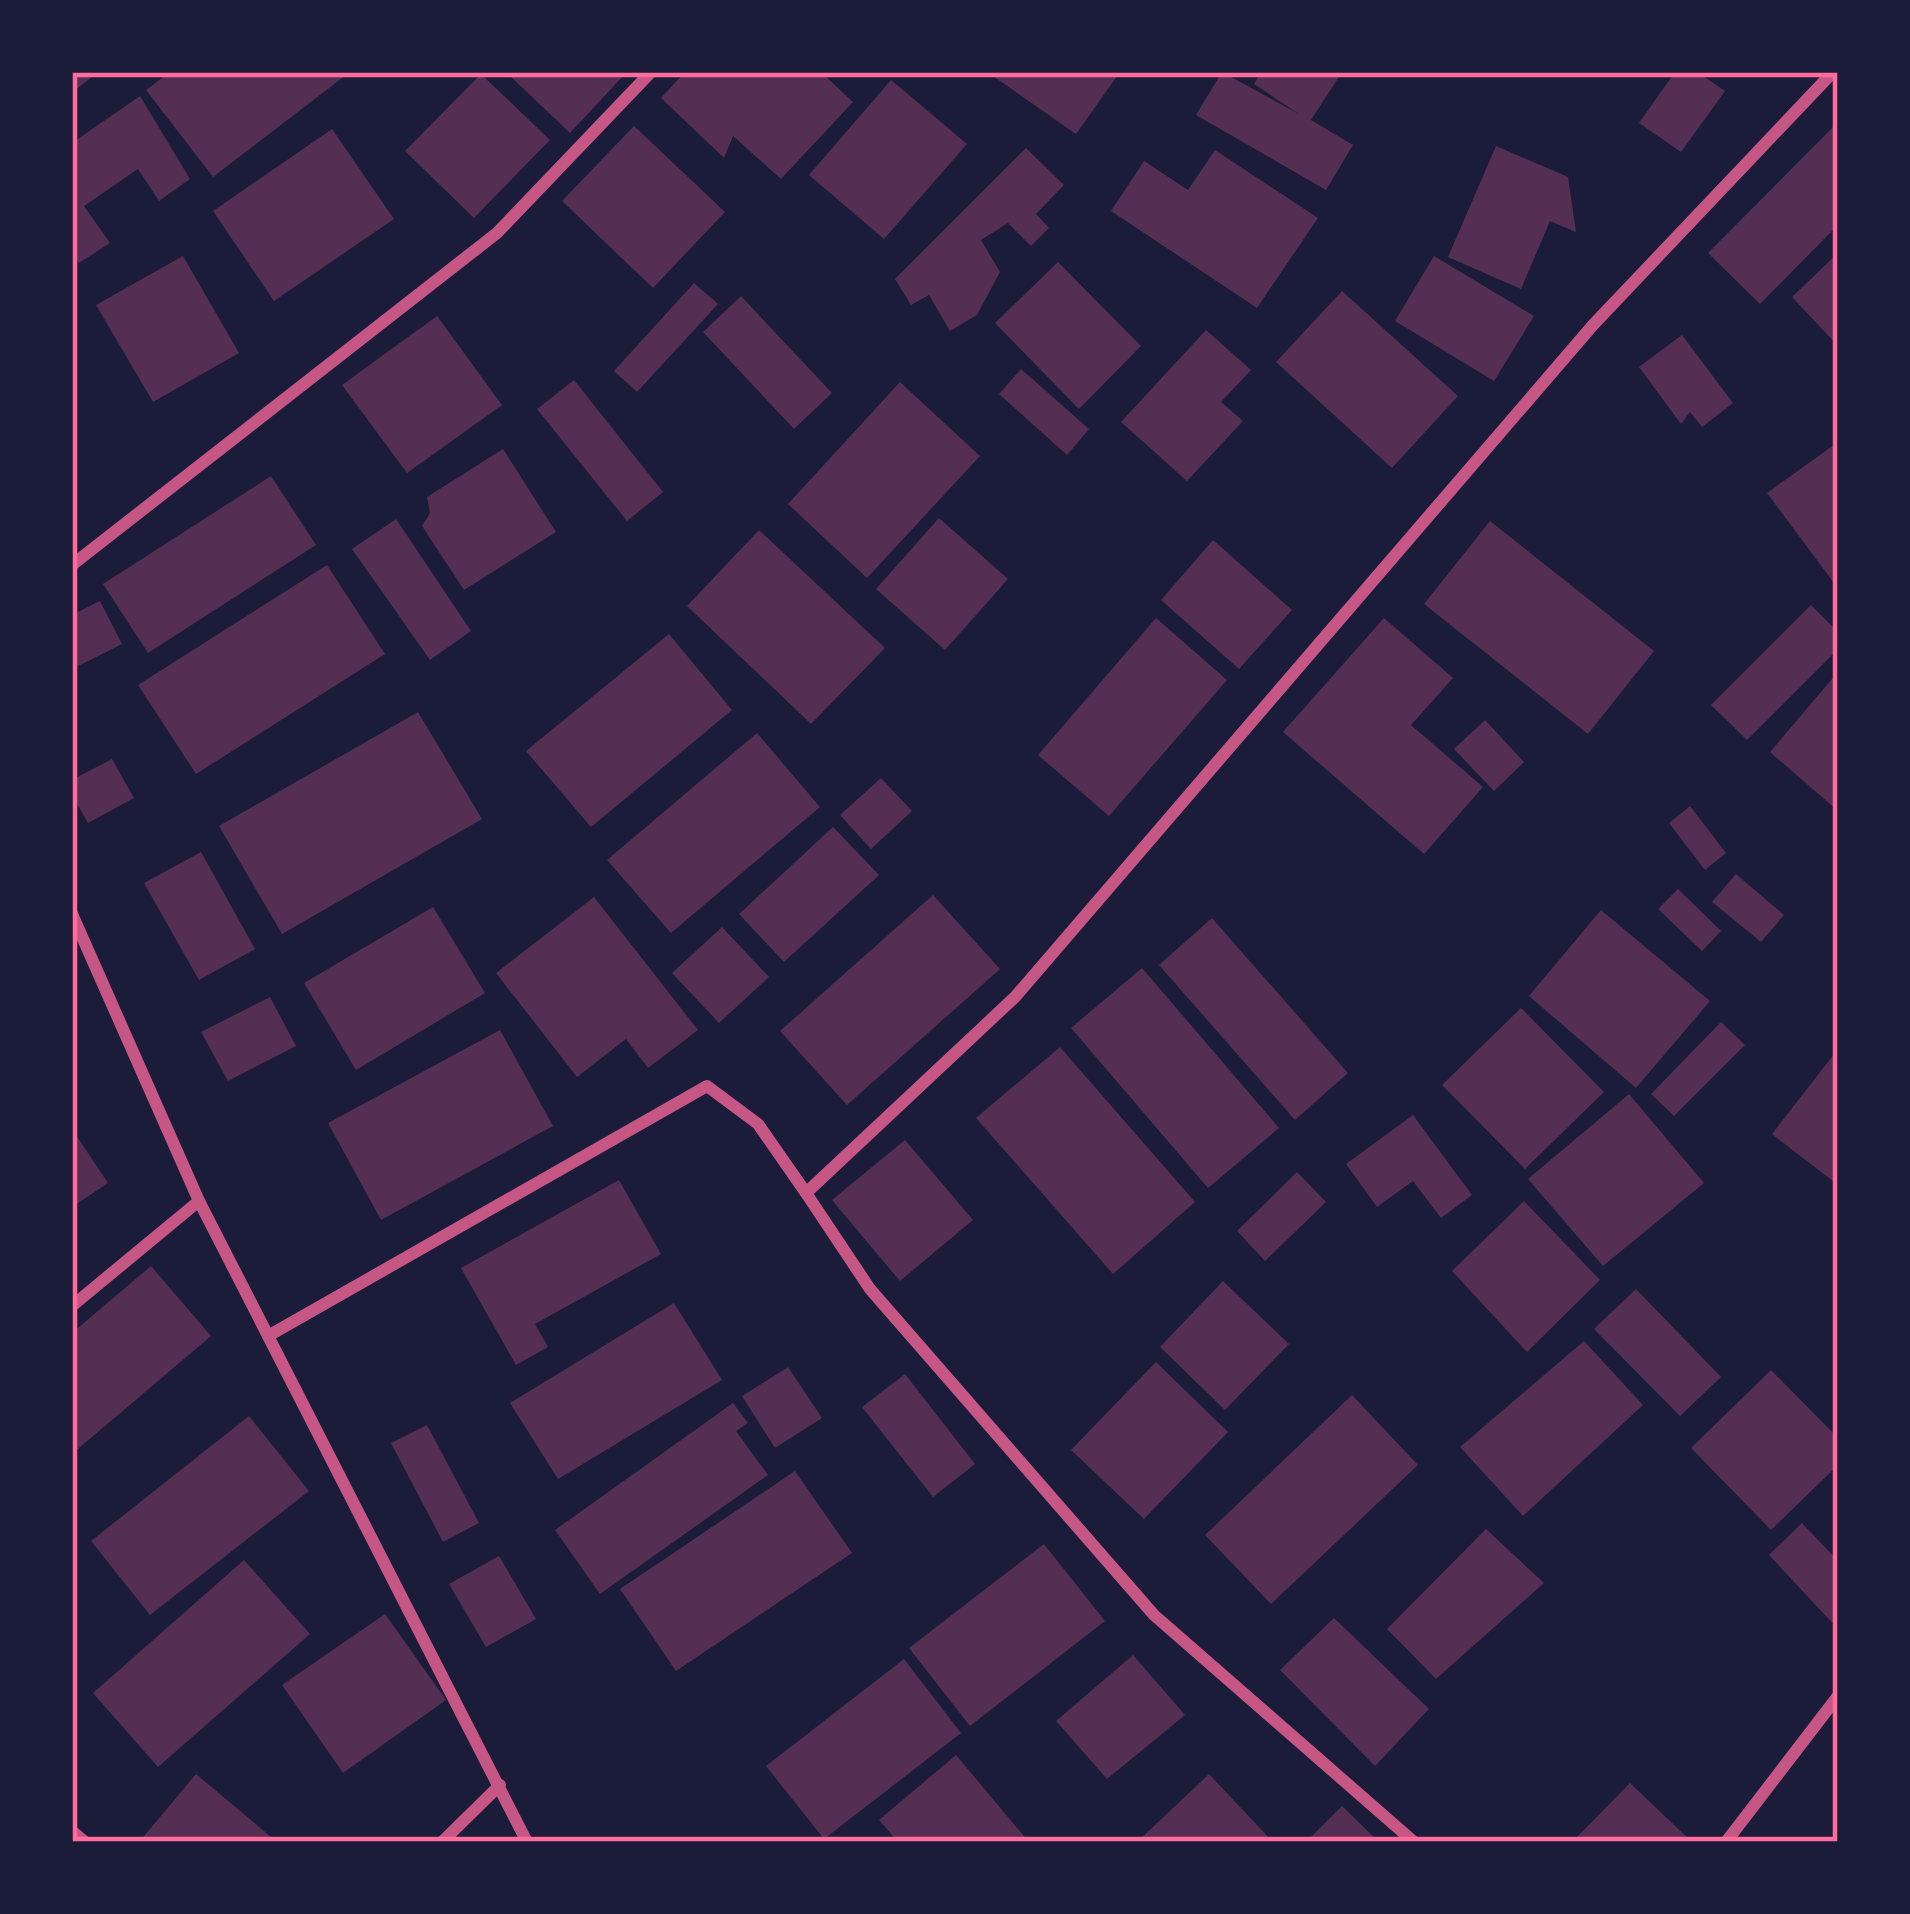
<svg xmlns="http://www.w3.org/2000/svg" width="1910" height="1914" viewBox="0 0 1910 1914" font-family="'Fira Sans',sans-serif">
<rect width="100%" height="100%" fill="#1b1b3a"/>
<!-- building -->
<g fill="#542f53">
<polygon points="72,72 98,72 72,93"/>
<polygon points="170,72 350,72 213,177 146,90"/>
<polygon points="506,72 621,72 624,75 570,133"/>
<polygon points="685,72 821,72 853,102 781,179 733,136 724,158 661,98"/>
<polygon points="987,72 1120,72 1076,134"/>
<polygon points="1222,72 1299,114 1254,84 1261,72 1342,72 1311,120 1353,145 1326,190 1196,115"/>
<polygon points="1675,72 1697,72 1725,91 1681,152 1639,123"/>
<polygon points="481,74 550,140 474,218 405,151"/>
<polygon points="891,80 967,144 884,239 809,175"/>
<polygon points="140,96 190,179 159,201 138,169 84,206 110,243 79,263 72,254 72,143"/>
<polygon points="1838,122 1838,225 1760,304 1708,253"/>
<polygon points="634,126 725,212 653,288 562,201"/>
<polygon points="332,129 394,219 274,301 213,211"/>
<polygon points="1496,146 1568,177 1576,232 1550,221 1521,289 1448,257"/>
<polygon points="1026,148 1064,185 1036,214 1049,228 1031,246 1008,223 981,240 1000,272 977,315 950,331 929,295 911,305 895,279"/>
<polygon points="1215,150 1318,218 1257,308 1111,211 1144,161 1188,190"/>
<polygon points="1838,253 1838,346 1792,297"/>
<polygon points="183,256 239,353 153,402 96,305"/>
<polygon points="1434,256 1534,316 1494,381 1395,321"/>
<polygon points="1058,262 1141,346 1079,409 995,323"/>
<polygon points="694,283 718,304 637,392 614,371"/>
<polygon points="1342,291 1458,396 1392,468 1276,362"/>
<polygon points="741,296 832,393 794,429 703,332"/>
<polygon points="437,316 502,405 407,473 342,385"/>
<polygon points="1206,330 1251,370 1221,402 1243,421 1187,481 1121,422"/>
<polygon points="1682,335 1733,403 1702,427 1690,412 1681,424 1639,367"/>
<polygon points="1021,369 1089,429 1067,455 999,394"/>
<polygon points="574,380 663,492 627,521 537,409"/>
<polygon points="900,382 980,456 867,578 788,504"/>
<polygon points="1838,442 1838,580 1834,583 1767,493"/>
<polygon points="503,449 556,532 464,590 422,526 430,513 427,497"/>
<polygon points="271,476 316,545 148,653 103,584"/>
<polygon points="939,518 1008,579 945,650 876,589"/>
<polygon points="396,519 471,631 430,660 352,549"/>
<polygon points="1490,521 1654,651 1588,734 1424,604"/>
<polygon points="759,530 885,648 811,724 687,606"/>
<polygon points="1213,540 1292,610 1239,669 1161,600"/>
<polygon points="327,565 385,654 196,774 138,685"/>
<polygon points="100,601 122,644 74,668 72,615"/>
<polygon points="1811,605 1838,632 1838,649 1747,740 1711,705"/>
<polygon points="1156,618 1227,680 1109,816 1038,755"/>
<polygon points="1384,618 1453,678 1411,725 1483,787 1424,854 1283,732"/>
<polygon points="669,634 732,710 591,827 526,751"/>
<polygon points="1838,672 1838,811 1770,752"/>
<polygon points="418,712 482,819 282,934 219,826"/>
<polygon points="1485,720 1524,762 1494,791 1454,749"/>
<polygon points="757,733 820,807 671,933 607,860"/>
<polygon points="112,759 134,798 88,823 72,795 72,780"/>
<polygon points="881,778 912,811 871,849 840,815"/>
<polygon points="1690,806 1726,853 1705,870 1669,823"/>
<polygon points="833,827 879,875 784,962 739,914"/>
<polygon points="201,852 255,949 199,980 144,883"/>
<polygon points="1736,874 1784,915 1761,942 1712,902"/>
<polygon points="1678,889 1721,931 1702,951 1658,909"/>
<polygon points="933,895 1000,969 847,1105 780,1031"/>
<polygon points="594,897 698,1030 648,1068 626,1039 577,1077 496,973"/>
<polygon points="433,907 485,993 356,1070 304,983"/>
<polygon points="1601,910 1710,1001 1636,1088 1529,996"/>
<polygon points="1212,918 1348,1073 1295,1120 1159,965"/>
<polygon points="722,927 769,977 719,1023 672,973"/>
<polygon points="1142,968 1279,1128 1208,1188 1071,1028"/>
<polygon points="270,997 296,1046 228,1081 201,1032"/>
<polygon points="1521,1008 1604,1092 1525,1169 1442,1085"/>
<polygon points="1721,1022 1745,1045 1674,1116 1651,1094"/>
<polygon points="500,1030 553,1126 381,1220 328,1123"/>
<polygon points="1060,1047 1195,1202 1113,1274 976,1118"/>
<polygon points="1838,1049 1838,1185 1772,1134"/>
<polygon points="1629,1094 1704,1183 1603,1266 1528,1179"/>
<polygon points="1413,1115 1472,1195 1441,1218 1413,1181 1377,1207 1346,1164"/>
<polygon points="72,1129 108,1183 72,1207"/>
<polygon points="905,1140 973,1220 900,1281 832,1200"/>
<polygon points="1297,1172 1326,1202 1265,1261 1237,1231"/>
<polygon points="619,1180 661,1254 535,1324 548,1347 516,1365 461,1268"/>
<polygon points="1524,1201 1600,1280 1527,1352 1452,1271"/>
<polygon points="151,1266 211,1336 72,1454 72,1333"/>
<polygon points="1223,1281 1289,1344 1225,1410 1160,1347"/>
<polygon points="1636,1289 1721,1377 1680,1416 1594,1329"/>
<polygon points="674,1303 722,1380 558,1479 510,1403"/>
<polygon points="1584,1341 1643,1405 1523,1516 1460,1447"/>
<polygon points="1156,1362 1228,1432 1144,1519 1071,1450"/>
<polygon points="788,1367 822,1418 775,1448 742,1396"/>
<polygon points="1771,1370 1838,1438 1838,1465 1771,1530 1691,1448"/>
<polygon points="905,1374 975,1464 933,1497 862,1407"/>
<polygon points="1352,1395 1418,1465 1271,1604 1205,1535"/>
<polygon points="733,1403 748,1423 736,1431 768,1475 600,1594 555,1530"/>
<polygon points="249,1416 309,1491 150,1615 91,1541"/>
<polygon points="427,1425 479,1523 443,1542 391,1443"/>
<polygon points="795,1471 852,1553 676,1671 620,1589"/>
<polygon points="1802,1523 1838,1561 1838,1629 1769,1555"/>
<polygon points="1486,1529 1544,1583 1436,1679 1387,1629"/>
<polygon points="1044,1544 1105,1621 970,1726 909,1648"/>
<polygon points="499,1556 536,1619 486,1647 449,1584"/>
<polygon points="244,1560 310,1634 158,1767 93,1693"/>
<polygon points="385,1614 446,1700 343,1773 282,1685"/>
<polygon points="1334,1618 1429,1709 1375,1766 1280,1670"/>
<polygon points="1133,1655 1185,1715 1107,1779 1056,1721"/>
<polygon points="904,1659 961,1733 824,1839 766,1766"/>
<polygon points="956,1755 1029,1842 898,1842 879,1820"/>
<polygon points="196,1774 277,1842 139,1842"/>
<polygon points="1209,1774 1273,1842 1137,1842"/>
<polygon points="1630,1783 1692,1842 1572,1842"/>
<polygon points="1342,1806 1379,1842 1306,1842"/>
</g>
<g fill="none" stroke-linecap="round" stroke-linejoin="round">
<!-- minor -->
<g stroke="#c65784" stroke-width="12">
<polyline points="72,565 497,233 651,72"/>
<polyline points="72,914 199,1201 527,1842"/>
<polyline points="806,1193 870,1289 1154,1615 1414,1842"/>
<polyline points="72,1306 199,1201"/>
<polyline points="268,1336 707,1086 758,1124 806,1193 1015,997 1593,325 1833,72"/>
<polyline points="72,1831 85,1842"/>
<polyline points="442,1842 500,1785"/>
<polyline points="1726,1842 1838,1696"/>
</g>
</g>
<!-- border -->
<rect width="1910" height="1914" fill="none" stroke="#1b1b3a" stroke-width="150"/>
<rect x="75" y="75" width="1760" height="1764" fill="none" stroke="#ff6b9d" stroke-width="4.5"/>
</svg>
